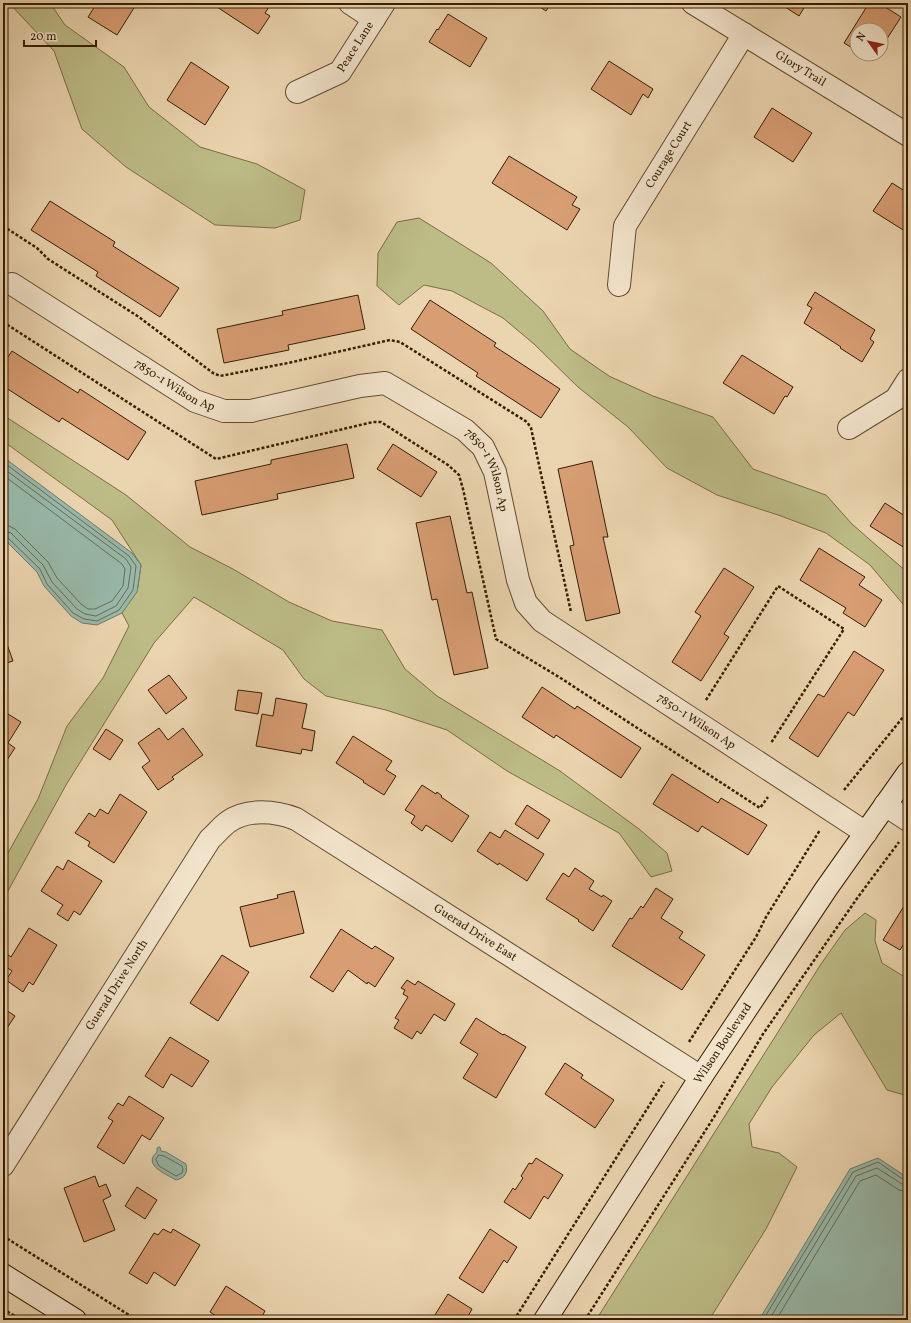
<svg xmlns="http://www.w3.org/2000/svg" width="911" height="1323" viewBox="0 0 911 1323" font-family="Vollkorn,serif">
<rect width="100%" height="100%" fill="#ebd5b0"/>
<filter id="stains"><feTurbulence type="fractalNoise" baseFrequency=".005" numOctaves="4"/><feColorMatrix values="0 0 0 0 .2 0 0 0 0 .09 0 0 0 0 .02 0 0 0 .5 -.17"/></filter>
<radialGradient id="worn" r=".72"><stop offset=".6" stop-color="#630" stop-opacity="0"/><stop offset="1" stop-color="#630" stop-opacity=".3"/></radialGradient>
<!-- green -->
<g fill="#bdbc87" stroke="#7a6d44">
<polygon points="9,3 50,3 65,25 124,67 149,107 200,147 257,164 305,190 300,220 275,228 215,225 126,167 82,129 54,51"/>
<polygon points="419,218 491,263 543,311 570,349 609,376 653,396 713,417 753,469 826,495 852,524 908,573 908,610 870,565 826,533 781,516 717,495 667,468 628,427 578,387 534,344 503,318 452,291 424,285 399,305 377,286 378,253 397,222"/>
<polygon points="3,415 126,495 190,547 233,569 289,602 332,621 382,630 405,669 437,696 560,771 639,829 667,853 672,871 651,877 619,833 507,771 447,730 386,710 326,696 304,679 283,650 194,597 154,643 66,785 3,900 3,862 38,799 67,726 103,678 129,626 122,613 138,587 141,565 112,520 3,441"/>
<polygon points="865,913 876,920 875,941 882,963 908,979 908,1096 887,1090 841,1013 814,1035 772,1087 749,1124 752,1147 779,1153 797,1167 766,1229 709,1320 596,1320 821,964 845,930"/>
</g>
<!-- water -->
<g fill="#98b9aa" stroke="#717b66">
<polygon points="3,457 132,553 141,565 137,592 122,613 97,625 82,623 71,616 44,586 37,572 3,538"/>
<path d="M159,1147h1l1,4 5,1 20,12c2,9 -1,14 -10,16 -10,-6 -34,-15 -19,-28v-4z"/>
<polygon points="878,1158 908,1178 908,1320 759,1320 850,1169"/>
</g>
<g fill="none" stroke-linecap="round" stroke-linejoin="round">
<!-- shore -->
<g stroke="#676c56" stroke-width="1">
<polyline points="3,462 129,556 136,566 133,590 119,610 97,621 84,619 73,613 47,584 40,569 7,537 3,536"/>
<polyline points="3,468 126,559 131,567 128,588 116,606 96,616 85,614 77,609 52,582 43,565 11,533 3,531"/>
<polyline points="3,475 122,564 125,569 123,586 112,601 95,609 88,609 81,604 57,578 48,562 15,529 9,526 3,525"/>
<polygon points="159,1155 164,1156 182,1166 183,1169 182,1173 176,1176 159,1166 156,1160"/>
<polyline points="763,1320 853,1172 878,1162 904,1180 908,1181"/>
<polyline points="769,1320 856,1176 877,1168 902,1184 908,1186"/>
<polyline points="776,1320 860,1181 876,1175 899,1190 908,1192"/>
</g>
</g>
<!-- building -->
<g fill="#d89d73" stroke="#361e01">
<polygon points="97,3 137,3 117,35 88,17"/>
<polygon points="211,3 270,3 271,4 265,13 270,16 258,34"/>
<polygon points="534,3 551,3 546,11"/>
<polygon points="779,3 807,3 799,16"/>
<polygon points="869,3 879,3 901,17 881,48 881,30 857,30 857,45 854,49 844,43"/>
<polygon points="448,14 487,38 470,67 429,42 437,29 438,30"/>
<polygon points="609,61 653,89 648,98 643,94 631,115 591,89"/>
<polygon points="191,62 229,87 205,125 167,100"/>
<polygon points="772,108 812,133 793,162 754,137"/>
<polygon points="509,156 577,197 572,205 580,209 567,230 492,183"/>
<polygon points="892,183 908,193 908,233 873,211"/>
<polygon points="50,201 115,242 113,246 179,288 160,317 96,276 98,272 31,230"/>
<polygon points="815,292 875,330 870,339 874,342 862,362 840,348 841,347 804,323 812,308 807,305"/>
<polygon points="358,295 365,329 288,345 289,350 224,363 217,329 283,315 282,311"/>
<polygon points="430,300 496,343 494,346 560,389 541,418 476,376 478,373 411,329"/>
<polygon points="12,351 78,393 80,389 146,432 128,460 62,418 59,422 3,386 3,364"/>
<polygon points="742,355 793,387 787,397 785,396 774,414 723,383"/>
<polygon points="347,444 354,478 277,494 278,499 202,515 195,481 271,464 271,460"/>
<polygon points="393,444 437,472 421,497 377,469"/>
<polygon points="592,461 608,537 603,537 620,613 586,621 570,546 574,545 558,469"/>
<polygon points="885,503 908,518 908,550 870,526"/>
<polygon points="450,516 467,593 472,592 488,668 454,675 437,599 432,600 416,523"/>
<polygon points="819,548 865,577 859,585 882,600 865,627 843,613 846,608 800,580"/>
<polygon points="724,568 754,587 724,634 729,637 701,681 672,662 701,616 695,612"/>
<polygon points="3,633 13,661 3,664"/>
<polygon points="854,651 884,670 854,716 848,712 818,757 789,738 818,694 824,697"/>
<polygon points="169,675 187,698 166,714 148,690"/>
<polygon points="542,687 575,709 577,706 641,748 621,778 556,735 554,738 522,717"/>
<polygon points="238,690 262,693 258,714 235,710"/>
<polygon points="276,698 307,704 302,728 315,731 312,751 302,749 301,754 256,746 262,714 273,716"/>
<polygon points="3,711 21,722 8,743 15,748 3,766"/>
<polygon points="159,728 168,740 183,728 203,755 172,777 174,779 158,790 142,767 150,761 138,743"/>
<polygon points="106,729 123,740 110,760 93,749"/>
<polygon points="353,736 392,761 386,770 396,776 384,795 363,782 364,781 336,763"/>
<polygon points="672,774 718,803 721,798 767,825 748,855 702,826 698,832 653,804"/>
<polygon points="422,785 436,794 437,792 442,796 441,797 469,816 452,842 426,825 422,831 411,823 415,816 405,810"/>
<polygon points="120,794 147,812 114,863 88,846 90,842 75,833 89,813 95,817 100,809 108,814"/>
<polygon points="527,805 550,820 538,839 515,824"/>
<polygon points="505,830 544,854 527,881 499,863 498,865 477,851 490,832 500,838"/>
<polygon points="68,860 102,881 80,915 74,911 68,921 57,914 63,905 41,891 57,866 63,870"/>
<polygon points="575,868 594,881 589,889 602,897 603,895 612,901 593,931 578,921 579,920 546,899 563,873 569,877"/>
<polygon points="656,888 673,899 661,918 683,932 679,938 705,955 682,990 612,946 630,918 632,919 641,906 643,908"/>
<polygon points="294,891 304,933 250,947 240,907 278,898 277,895"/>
<polygon points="904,906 908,909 908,944 905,942 900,950 883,940"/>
<polygon points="29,928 57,945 33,985 29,982 23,992 6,980 12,971 5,966 6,965 3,963 3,960 7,954 11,957"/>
<polygon points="341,929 372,949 375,946 394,958 375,987 368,982 367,984 348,970 333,992 310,977"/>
<polygon points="222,955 249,972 218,1021 190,1003"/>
<polygon points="407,980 415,985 418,981 455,1004 445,1021 434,1014 421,1034 417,1031 412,1039 394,1028 399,1020 395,1018 408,997 403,994 405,990 401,988"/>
<polygon points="3,1008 15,1016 3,1034"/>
<polygon points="476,1018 503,1035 504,1034 526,1047 496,1098 463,1078 478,1054 460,1043"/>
<polygon points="170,1037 209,1061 192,1087 171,1074 163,1088 145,1076"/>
<polygon points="565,1063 583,1075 581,1078 614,1100 595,1128 545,1094"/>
<polygon points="129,1096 164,1118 150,1140 142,1135 124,1164 97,1147 113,1121 108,1118 118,1103 123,1106"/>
<polygon points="536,1158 563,1175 548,1199 544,1196 530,1219 504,1202 513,1188 515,1190 523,1178 521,1176 529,1163 532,1164"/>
<polygon points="95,1176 99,1187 106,1184 111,1196 103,1200 115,1230 84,1242 64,1188"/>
<polygon points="137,1187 157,1200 145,1219 125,1206"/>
<polygon points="163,1229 171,1233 173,1229 200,1245 175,1286 154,1272 147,1284 129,1273 154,1233 158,1235"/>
<polygon points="490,1229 517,1247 507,1263 504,1260 483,1293 459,1278"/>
<polygon points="226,1286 265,1311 260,1320 222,1320 210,1312"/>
<polygon points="448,1294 472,1309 466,1320 426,1320 429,1315 433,1318"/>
</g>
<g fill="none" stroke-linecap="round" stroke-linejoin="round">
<defs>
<g id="street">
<polyline points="350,3 374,19"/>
<path id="s1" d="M693,3l215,132"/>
<path id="s2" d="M297,92l43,-20 44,-69"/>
<path id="s3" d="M12,284l183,117 29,10h27l109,-25 25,-3 80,47 18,17 12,25 23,108 8,23 16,18 324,212"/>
<path id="s4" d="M619,285l6,-59 119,-192"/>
<polyline points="849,428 896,399 908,380"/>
<polyline points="885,805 908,820"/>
<path id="s5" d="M3,1165l207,-326c6,-5 11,-12 18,-17 19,-14 48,-11 68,-3l405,258"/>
</g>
<g id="secondary">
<polyline points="3,1275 75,1320"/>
<path id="s6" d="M545,1320l156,-243 125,-188 82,-116"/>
</g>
</defs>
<!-- street casing -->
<use href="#street" stroke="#634c2d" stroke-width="24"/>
<!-- secondary casing -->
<use href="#secondary" stroke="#361e01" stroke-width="24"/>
<!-- path -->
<g stroke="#361e01" stroke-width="2.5" stroke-dasharray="3 2" stroke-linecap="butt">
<polyline points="3,226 37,248 48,259 139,317 213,373 220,376 288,363 390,340 400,342 527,422 531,428 571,612"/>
<polyline points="3,322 216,459 373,422 381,422 448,465 459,475 463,489 496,639 559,677 760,808 768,797"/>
<polyline points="706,700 778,586 844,629 771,743"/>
<polyline points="844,790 908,711"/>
<polyline points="689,1042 756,937 766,917 820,830"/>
<polyline points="3,1236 137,1320"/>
<polyline points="3,1309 22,1320"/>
<polyline points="514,1320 664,1082"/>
<polyline points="585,1320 714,1117 763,1034 858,897 899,842"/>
</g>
<!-- street -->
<use href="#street" stroke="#f2e4cc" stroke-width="22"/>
<!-- secondary -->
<use href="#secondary" stroke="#f2e4cc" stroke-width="22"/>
</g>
<g text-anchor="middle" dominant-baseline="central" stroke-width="3" stroke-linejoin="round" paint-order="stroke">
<!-- street labels -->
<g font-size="12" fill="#361e01" stroke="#f2e4cc">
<text stroke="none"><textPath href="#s2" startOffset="77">Peace Lane</textPath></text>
<text stroke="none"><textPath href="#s1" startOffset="126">Glory Trail</textPath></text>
<text stroke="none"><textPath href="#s4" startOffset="143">Courage Court</textPath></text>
<text stroke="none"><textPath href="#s3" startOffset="192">7850-1 Wilson Ap</textPath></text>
<text stroke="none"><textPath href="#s3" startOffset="552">7850-1 Wilson Ap</textPath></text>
<text stroke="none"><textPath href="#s3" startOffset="900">7850-1 Wilson Ap</textPath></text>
<text stroke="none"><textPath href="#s5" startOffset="694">Guerad Drive East</textPath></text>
<text stroke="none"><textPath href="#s5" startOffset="213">Guerad Drive North</textPath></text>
<text stroke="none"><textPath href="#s6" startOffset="329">Wilson Boulevard</textPath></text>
</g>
</g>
<!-- margin -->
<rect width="911" height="1323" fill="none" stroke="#ebd5b0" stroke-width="16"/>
<rect x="4" y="4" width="903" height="1315" fill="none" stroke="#361e01" stroke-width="2"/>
<rect x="8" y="8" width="895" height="1307" fill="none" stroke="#361e01"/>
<!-- north arrow -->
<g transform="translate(869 42) rotate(303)"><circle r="19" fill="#f2e4cc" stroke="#a7957b"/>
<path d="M0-3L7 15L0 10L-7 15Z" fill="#8f2418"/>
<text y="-6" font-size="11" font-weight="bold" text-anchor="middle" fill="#361e01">N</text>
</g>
<!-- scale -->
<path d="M24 40v6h72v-6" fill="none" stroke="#361e01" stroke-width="2"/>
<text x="30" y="40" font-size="12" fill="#361e01" stroke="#f2e4cc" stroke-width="3" paint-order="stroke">20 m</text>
<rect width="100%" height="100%" filter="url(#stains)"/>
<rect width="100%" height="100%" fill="url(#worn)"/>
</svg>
